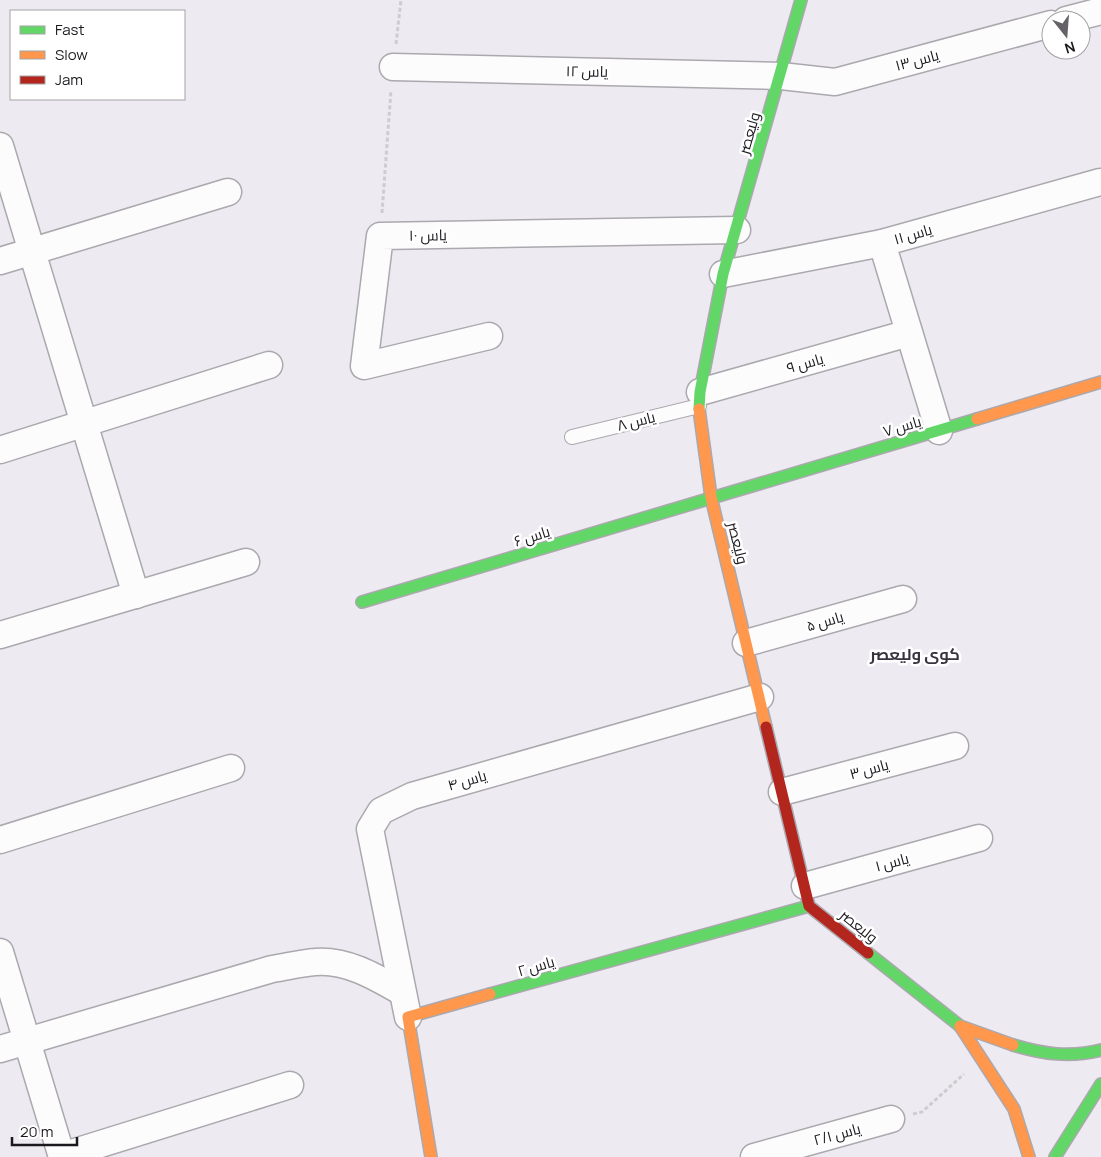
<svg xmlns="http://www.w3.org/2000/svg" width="1101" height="1157" viewBox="0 0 1101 1157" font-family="Manrope,Cairo,sans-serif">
<rect width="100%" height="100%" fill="#eeeaf2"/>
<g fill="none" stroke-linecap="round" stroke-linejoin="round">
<defs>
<polyline id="lane" points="572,437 699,406"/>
<g id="street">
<polyline points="1066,20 1101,11"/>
<polyline points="393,67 781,76 835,82 1051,24"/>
<polyline points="0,146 136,595"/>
<polyline points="882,243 939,431"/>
<polyline points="0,261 228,192"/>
<polyline points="723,274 882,243 1100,182"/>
<polyline points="489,336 364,366 380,236 737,230"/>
<polyline points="700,392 909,333"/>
<polyline points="0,450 269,365"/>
<polyline points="0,635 246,562"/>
<polyline points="746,643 903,599"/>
<polyline points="782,792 955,746"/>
<polyline points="0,840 231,768"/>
<polyline points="805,886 979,838"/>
<polyline points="0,952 62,1157"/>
<polyline points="408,1017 370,829 381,811 412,796 760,697"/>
<path d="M0,1049l272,-80c14,-2 29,-6 43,-7 31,-3 61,15 87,30"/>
<polyline points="62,1156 290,1085"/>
<polyline points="754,1157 891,1119"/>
</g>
<g id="fast">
<polyline points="699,409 700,392 723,274 801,0"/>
<polyline points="362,602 977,419"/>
<polyline points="868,953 960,1026"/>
<polyline points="490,994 809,906"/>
<path d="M1013,1045c30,9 57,13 88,5"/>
<polyline points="1055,1157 1101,1084"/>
</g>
<g id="slow">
<polyline points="699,409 711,497 766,727"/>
<polyline points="977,419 1101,382"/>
<polyline points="1013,1045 960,1026 1014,1109 1029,1157"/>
<polyline points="431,1157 408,1017 490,994"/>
</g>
<polyline id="jam" points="766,727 809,906 868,953"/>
</defs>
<!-- lane casing -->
<use href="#lane" stroke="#aba8ae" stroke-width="16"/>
<!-- street casing -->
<use href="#street" stroke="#aba8ae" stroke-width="29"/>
<!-- fast casing -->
<use href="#fast" stroke="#aba8ae" stroke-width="14"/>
<!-- slow casing -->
<use href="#slow" stroke="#aba8ae" stroke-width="14"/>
<!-- jam casing -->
<use href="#jam" stroke="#aba8ae" stroke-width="14"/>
<!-- path -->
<g stroke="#cdcdcf" stroke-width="3" stroke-dasharray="4 2.5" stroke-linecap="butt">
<polyline points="396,44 401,0"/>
<polyline points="382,213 391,90"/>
<polyline points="913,1114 922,1112 964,1074"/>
</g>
<!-- lane -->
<use href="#lane" stroke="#fcfcfd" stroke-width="14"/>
<!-- street -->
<use href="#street" stroke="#fcfcfd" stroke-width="26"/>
<!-- fast -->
<use href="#fast" stroke="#63d668" stroke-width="11"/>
<!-- slow -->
<use href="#slow" stroke="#ff974d" stroke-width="11"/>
<!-- jam -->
<use href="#jam" stroke="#b3261e" stroke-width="11"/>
</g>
<g text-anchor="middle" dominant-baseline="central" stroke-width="5" stroke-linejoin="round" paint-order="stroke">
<!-- street labels -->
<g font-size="15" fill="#1b191e" stroke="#fff">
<text transform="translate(917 60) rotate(-15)">یاس ۱۳</text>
<text transform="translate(587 71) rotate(1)">یاس ۱۲</text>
<text transform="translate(749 133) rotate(-74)">ولیعصر</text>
<text transform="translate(913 234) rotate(-16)">یاس ۱۱</text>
<text transform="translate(428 235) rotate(-1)">یاس ۱۰</text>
<text transform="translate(805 363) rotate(-16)">یاس ۹</text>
<text transform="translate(636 421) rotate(-14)">یاس ۸</text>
<text transform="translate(902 426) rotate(-16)">یاس ۷</text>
<text transform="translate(532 536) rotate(-17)">یاس ۶</text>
<text transform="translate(738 543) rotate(76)">ولیعصر</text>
<text transform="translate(825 621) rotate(-16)">یاس ۵</text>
<text transform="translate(869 769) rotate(-15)">یاس ۳</text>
<text transform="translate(467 780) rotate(-16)">یاس ۴</text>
<text transform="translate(892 862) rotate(-15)">یاس ۱</text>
<text transform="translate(859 926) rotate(39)">ولیعصر</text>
<text transform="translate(536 966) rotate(-16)">یاس ۲</text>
<text transform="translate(837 1134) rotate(-15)">یاس ۲/۱</text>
</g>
<!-- neighbourhood labels -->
<g font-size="16" font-weight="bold" fill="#38333f" stroke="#fff">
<text x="915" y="654">کوی ولیعصر</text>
</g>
</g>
<!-- legend -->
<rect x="10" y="10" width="175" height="90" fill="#ffffff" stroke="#a4a3a5"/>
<rect x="20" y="26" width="25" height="8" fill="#63d668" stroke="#a4a3a5"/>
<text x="55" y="35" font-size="15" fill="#1b191e">Fast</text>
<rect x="20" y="51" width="25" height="8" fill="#ff974d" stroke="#a4a3a5"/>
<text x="55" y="60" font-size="15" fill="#1b191e">Slow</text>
<rect x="20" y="76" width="25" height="8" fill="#b3261e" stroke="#a4a3a5"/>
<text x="55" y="85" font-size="15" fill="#1b191e">Jam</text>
<!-- north arrow -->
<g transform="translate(1066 35) rotate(163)"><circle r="24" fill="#ffffff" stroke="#a4a3a5"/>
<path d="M0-4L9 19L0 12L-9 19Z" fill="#656268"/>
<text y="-8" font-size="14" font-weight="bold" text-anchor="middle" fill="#1b191e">N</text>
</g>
<!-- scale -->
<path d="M12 1137v8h65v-8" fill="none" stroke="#1b191e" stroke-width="2.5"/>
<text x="20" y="1137" font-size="15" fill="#1b191e" stroke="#ffffff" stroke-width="4" paint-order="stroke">20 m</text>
</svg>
